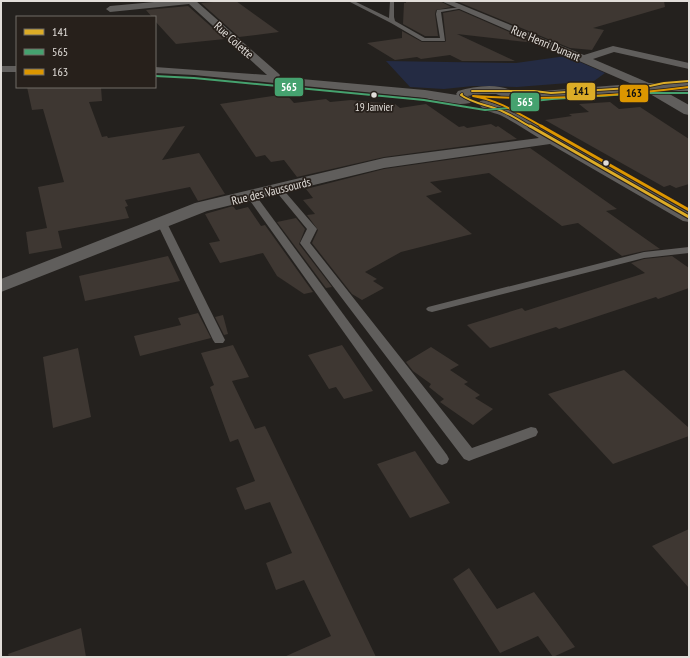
<svg xmlns="http://www.w3.org/2000/svg" width="690" height="658" viewBox="0 0 690 658" font-family="'PT Sans Narrow',sans-serif">
<rect width="100%" height="100%" fill="#24211e"/>
<!-- green -->
<polygon fill="#242b43" points="566,56 605,73 594,81 517,87 473,86 444,89 410,87 386,61 516,63"/>
<!-- building -->
<g fill="#3e3732">
<polygon points="225,1 236,1 279,32 239,37 201,3"/>
<polygon points="406,1 440,1 451,7 436,10 435,14 438,36 425,36 403,24 404,3 406,3"/>
<polygon points="456,1 664,1 665,7 593,28 604,30 592,50 570,48"/>
<polygon points="188,6 225,39 176,44 155,21 155,17 152,17 146,10"/>
<polygon points="459,10 535,43 457,34 515,61 462,61 450,55 421,59 417,57 395,60 367,43 402,38 402,31 422,42 445,42 446,41 443,13"/>
<polygon points="27,87 101,87 102,101 89,102 102,137 107,136 108,138 185,126 162,160 199,153 225,194 198,201 190,187 125,200 128,206 125,207 129,218 58,231 62,248 29,254 26,232 47,228 38,187 64,182 43,109 32,110"/>
<polygon points="286,94 294,103 326,99 330,102 351,100 383,103 387,105 395,104 400,108 426,104 459,127 464,126 467,128 491,124 496,127 498,126 517,139 384,157 297,177 284,160 271,162 265,155 256,157 220,104"/>
<polygon points="610,102 619,109 640,107 689,139 689,184 676,188 670,185 664,187 545,120 572,116 569,114 589,112 579,104"/>
<polygon points="530,148 617,209 606,211 660,249 644,251 622,256 578,223 562,226 489,173 430,182 442,192 426,196 472,234 401,252 365,272 377,279 373,281 384,288 362,300 352,294 312,243 318,230 307,215 315,214 303,200 313,198 306,189 384,169"/>
<polygon points="233,206 236,210 248,207 261,226 265,225 313,292 304,294 277,276 263,253 220,263 209,243 220,241 205,214"/>
<polygon points="296,218 305,229 299,244 332,287 326,288 277,222"/>
<polygon points="168,256 180,281 85,301 79,276"/>
<polygon points="672,256 689,268 689,288 658,299 656,297 559,329 556,327 490,348 467,325 522,308 525,311 645,273 631,263 644,259"/>
<polygon points="198,313 211,338 140,356 134,336 181,325 178,318"/>
<polygon points="223,315 228,334 224,335 215,317"/>
<polygon points="233,345 249,377 232,381 255,429 265,426 376,657 284,657 331,636 304,580 276,590 266,563 292,553 270,502 245,510 236,488 255,481 238,439 230,442 210,387 214,385 201,353"/>
<polygon points="342,345 373,391 344,399 336,387 329,389 308,355"/>
<polygon points="431,347 459,365 450,370 468,382 464,384 480,395 475,398 493,409 473,425 440,402 444,399 429,387 431,384 413,371 406,362"/>
<polygon points="78,348 91,417 53,428 43,357"/>
<polygon points="624,370 689,428 689,436 613,464 548,394"/>
<polygon points="415,451 450,503 410,518 377,464"/>
<polygon points="689,529 689,588 652,546"/>
<polygon points="469,568 497,609 534,592 575,647 553,657 538,636 500,653 453,579"/>
<polygon points="81,628 86,657 9,657 8,654"/>
</g>
<g fill="none" stroke-linecap="round" stroke-linejoin="round">
<!-- service -->
<g fill="#605e5c" fill-rule="evenodd">
<polygon points="348,1 354,1 389,18 390,1 394,1 394,17 395,21 425,38 440,38 436,14 437,10 462,7 464,8 441,12 445,41 422,41 391,23"/>
<polygon points="278,186 281,187 317,229 310,243 472,448 531,427 536,428 538,432 536,436 474,459 469,461 464,459 300,243 307,229 274,189"/>
<polygon points="251,192 254,193 447,455 449,459 447,463 442,465 437,463 246,195"/>
<polygon points="162,220 167,223 225,340 223,343 215,343 213,340 157,223"/>
<polygon points="689,247 689,253 644,258 432,312 428,311 426,309 428,307 644,252"/>
</g>
<!-- minor -->
<g fill="#605e5c" fill-rule="evenodd">
<path d="M165,1h31l82,72 2,2 -1,2 146,13 32,5 -1,-1 2,-3c18,-5 41,-9 58,2l116,-9 -191,-83h11l132,54 29,-9 76,17v6l-75,-17 -21,7 56,24h40v8h-25l25,14v10l-5,-1 -39,-23 -131,10 -18,-7h-14l-15,2 3,1 2,3 -2,3c-14,3 -31,-2 -45,-5l-231,-23 -39,-2v-6l112,8 -78,-71 -79,8 -4,-3 4,-3z"/>
<rect x="1" y="66" width="16" height="6"/>
<path d="M485,100l24,9 180,101v12l-6,-1 -133,-77 -166,24 -177,43 -206,81v-13l194,-76 189,-45 155,-20c-13,-8 -25,-16 -39,-23 -7,-3 -16,-3 -21,-11l1,-3z"/>
</g>
<defs>
<g id="bus-1-far1">
<polyline points="472,91 534,91 551,93 645,87 664,83 689,81"/>
<path d="M462,94l-1,1c12,9 29,10 43,17 9,4 18,10 27,15"/>
</g>
<polyline id="bus-1" points="530,126 689,217"/>
<polyline id="bus-2" points="155,76 194,78 424,100 485,110 509,108 516,103 552,99 645,93 689,93"/>
<path id="bus-3-far1" d="M543,127c-22,-12 -44,-27 -70,-31 72,5 144,0 216,-9"/>
<polyline id="bus-3" points="541,126 689,210"/>
</defs>
<!-- bus-1-far1 casing -->
<use href="#bus-1-far1" stroke="#27201b" stroke-width="3.5"/>
<!-- bus-1 casing -->
<use href="#bus-1" stroke="#27201b" stroke-width="5"/>
<!-- bus-2 casing -->
<use href="#bus-2" stroke="#27201b" stroke-width="3.5"/>
<!-- bus-3-far1 casing -->
<use href="#bus-3-far1" stroke="#27201b" stroke-width="3.5"/>
<!-- bus-3 casing -->
<use href="#bus-3" stroke="#27201b" stroke-width="5"/>
<!-- bus-1-far1 -->
<use href="#bus-1-far1" stroke="#dcac27" stroke-width="2"/>
<!-- bus-1 -->
<use href="#bus-1" stroke="#dcac27" stroke-width="3"/>
<!-- bus-2 -->
<use href="#bus-2" stroke="#45a26f" stroke-width="2"/>
<!-- bus-3-far1 -->
<use href="#bus-3-far1" stroke="#dc9600" stroke-width="2"/>
<!-- bus-3 -->
<use href="#bus-3" stroke="#dc9600" stroke-width="3"/>
</g>
<!-- markers -->
<g fill="#e1ddd9" stroke="#27201b" stroke-width="1.5">
<circle cx="374" cy="95" r="3.5"/>
<circle cx="606" cy="163" r="3.5"/>
</g>
<g text-anchor="middle" dominant-baseline="central" stroke-width="3.5" stroke-linejoin="round" paint-order="stroke">
<!-- far-bus labels -->
<g font-size="11" fill="#e1ddd9" stroke="#27201b">
<text x="374" y="107">19 Janvier</text>
</g>
<!-- far-street labels -->
<g font-size="12" fill="#e1ddd9" stroke="#27201b">
<text transform="translate(234 40) rotate(42)">Rue Colette</text>
<text transform="translate(546 43) rotate(23)">Rue Henri Dunant</text>
<text transform="translate(271 191) rotate(-14)">Rue des Vaussourds</text>
</g>
</g>
<g stroke="#27201b" stroke-width="1.5">
<rect x="274" y="77" width="30" height="20" rx="4" fill="#45a26f"/>
<rect x="566" y="82" width="30" height="19" rx="4" fill="#dcac27"/>
<rect x="619" y="84" width="30" height="19" rx="4" fill="#dc9600"/>
<rect x="510" y="92" width="30" height="20" rx="4" fill="#45a26f"/>
</g>
<g font-size="11" text-anchor="middle" font-weight="bold" fill="#fff">
<text x="289" y="91">565</text>
<text x="525" y="106">565</text>
</g>
<g font-size="11" text-anchor="middle" font-weight="bold" fill="#111">
<text x="581" y="95">141</text>
<text x="634" y="97">163</text>
</g>
<!-- border -->
<rect width="690" height="658" fill="none" stroke="#e1ddd9" stroke-width="4"/>
<!-- legend -->
<rect x="16" y="16" width="140" height="72" fill="#27201b" stroke="#716c67"/>
<rect x="24" y="29" width="20" height="6" fill="#dcac27" stroke="#716c67"/>
<text x="52" y="36" font-size="12" fill="#e1ddd9">141</text>
<rect x="24" y="49" width="20" height="6" fill="#45a26f" stroke="#716c67"/>
<text x="52" y="56" font-size="12" fill="#e1ddd9">565</text>
<rect x="24" y="69" width="20" height="6" fill="#dc9600" stroke="#716c67"/>
<text x="52" y="76" font-size="12" fill="#e1ddd9">163</text>
</svg>
